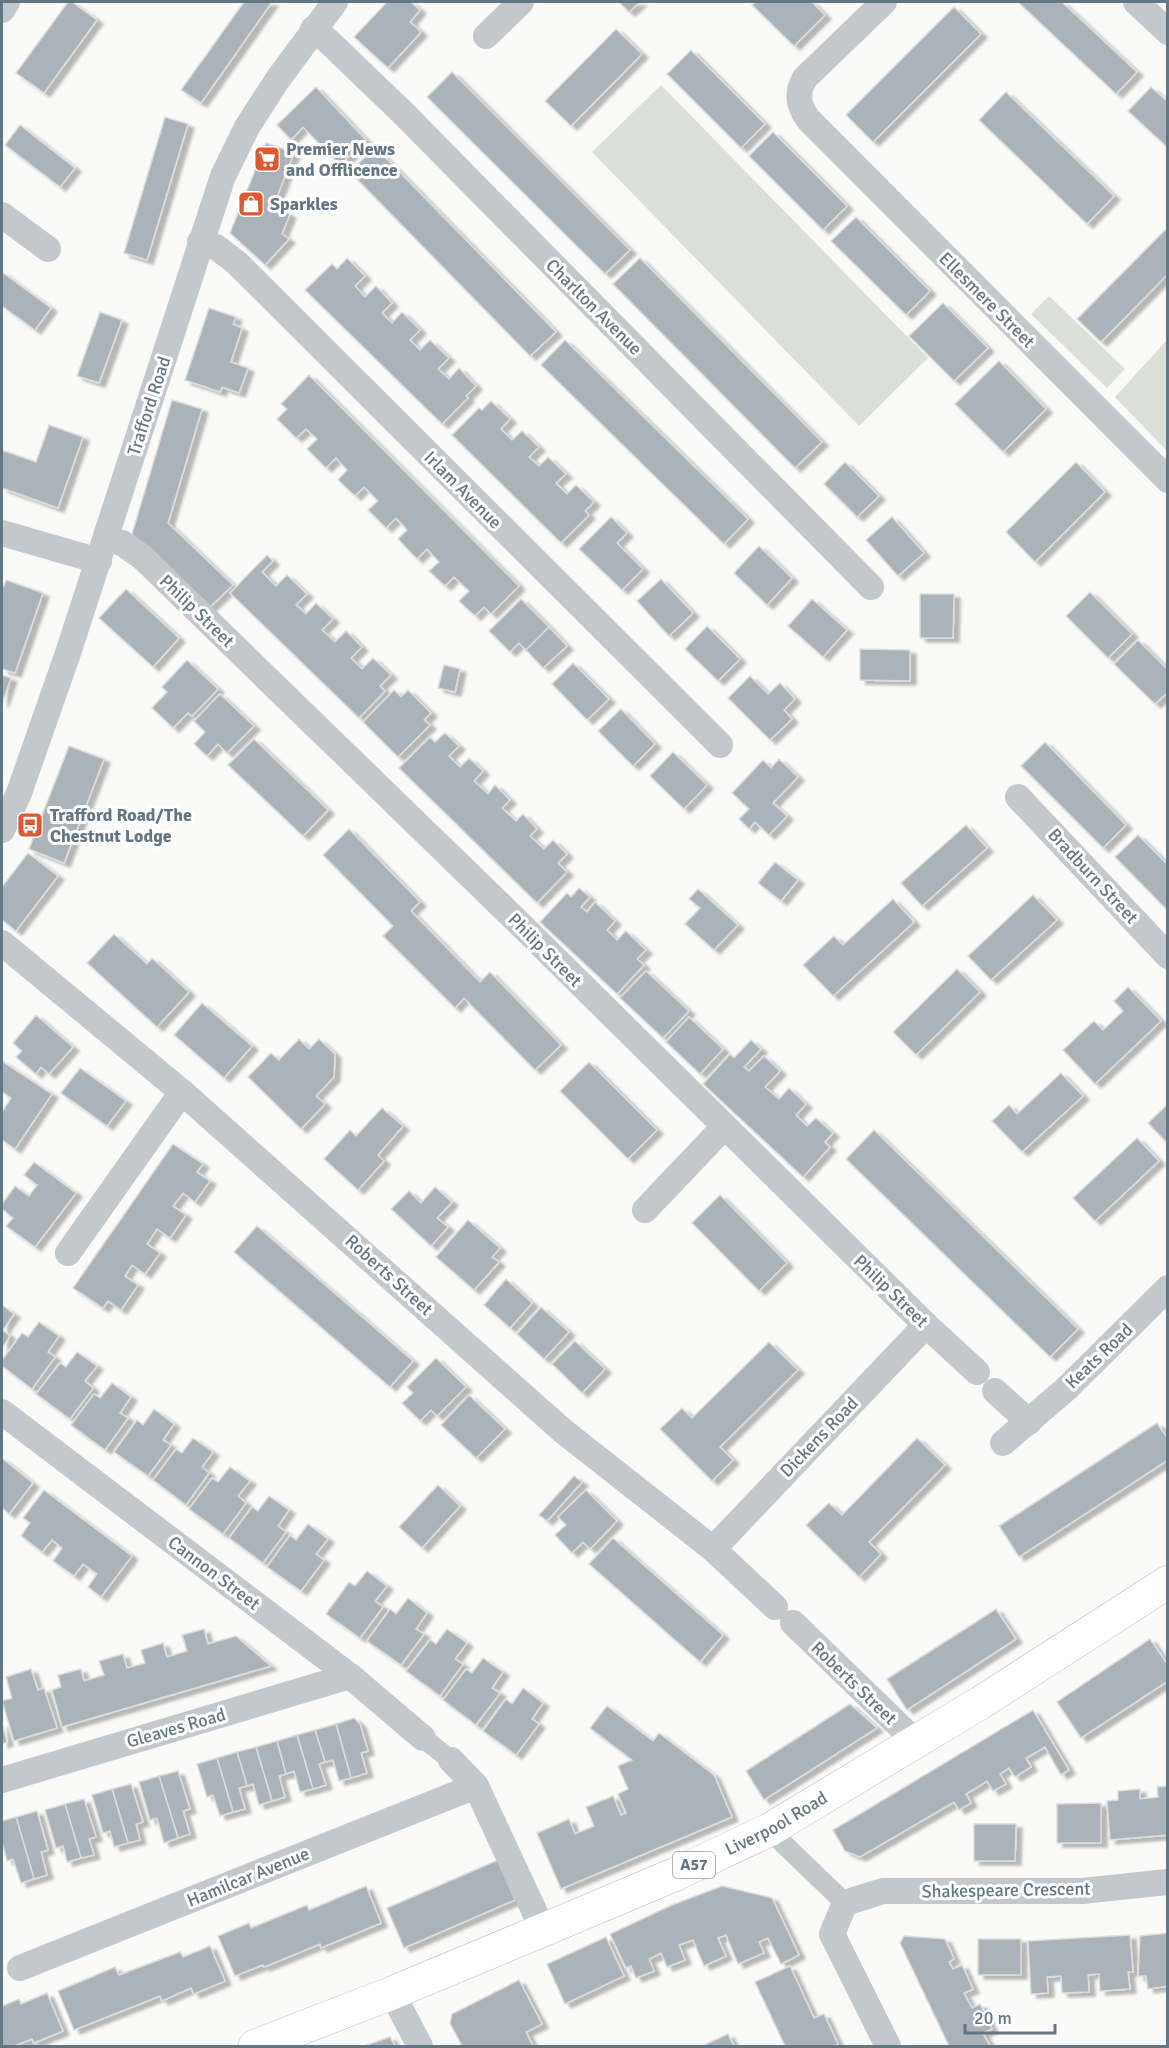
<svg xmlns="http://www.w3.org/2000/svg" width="1169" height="2048" viewBox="0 0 1169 2048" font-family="Signika,sans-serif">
<defs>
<filter id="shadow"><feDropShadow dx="6" dy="4" stdDeviation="1.5" flood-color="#0004"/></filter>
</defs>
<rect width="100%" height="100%" fill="#fafaf8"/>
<!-- green -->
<g fill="#dadfd7">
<polygon points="661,85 928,358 859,426 592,152"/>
<polygon points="1049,296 1125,369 1107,388 1031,314"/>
<polygon points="1167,340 1167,451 1115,397"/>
</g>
<!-- building -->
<g fill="#aab3b9" stroke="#dcdcda" stroke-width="1.5" filter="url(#shadow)">
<polygon points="68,2 72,2 97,20 44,93 16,73"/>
<polygon points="244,2 272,2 201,103 181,90"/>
<polygon points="387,2 411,2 420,10 410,22 421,32 388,68 354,37"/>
<polygon points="619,2 640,2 629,12"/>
<polygon points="756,2 812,2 825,15 794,46 752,5"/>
<polygon points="1018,2 1062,2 1137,72 1116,94"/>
<polygon points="954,7 981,34 873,142 846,115"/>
<polygon points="616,29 642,54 571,126 545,101"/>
<polygon points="691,50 765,124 741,148 667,74"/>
<polygon points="452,72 630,250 605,274 427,97"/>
<polygon points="316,87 366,140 340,165 303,127 291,140 277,125"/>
<polygon points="1151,87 1168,102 1168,148 1128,111"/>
<polygon points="1006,92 1114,196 1087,224 979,120"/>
<polygon points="165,117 188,124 147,260 124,253"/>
<polygon points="20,125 75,168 60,187 5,145"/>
<polygon points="773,132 847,206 823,230 749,156"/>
<polygon points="266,143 294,153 273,207 290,214 282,234 289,239 265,265 230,233"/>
<polygon points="375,147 556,332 530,356 350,172"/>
<polygon points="856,217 930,291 906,315 831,241"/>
<polygon points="1168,227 1168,274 1101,342 1077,319"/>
<polygon points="347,258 365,276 355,286 365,297 376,286 392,303 382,313 392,323 402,312 420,330 410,340 420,350 430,340 449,358 438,369 449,379 459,368 476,386 466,396 468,398 442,424 305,290 332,264 337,269"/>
<polygon points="640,258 822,442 795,468 613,284"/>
<polygon points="2,272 51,308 35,330 2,306"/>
<polygon points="943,303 988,348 954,381 909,336"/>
<polygon points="209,308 236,317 233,324 242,328 231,362 248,368 239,393 222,387 220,392 185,380"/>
<polygon points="100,312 122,320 99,383 77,376"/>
<polygon points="565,340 748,519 724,544 541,365"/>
<polygon points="999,361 1046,409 1003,452 955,404"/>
<polygon points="309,375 519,586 491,614 484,607 475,616 459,601 469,591 454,577 445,586 429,571 439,562 427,549 417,559 398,539 407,530 396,518 386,528 368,510 378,501 364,487 355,496 338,480 347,470 336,458 326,468 307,449 317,439 306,429 296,438 277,419 287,409 281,404"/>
<polygon points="172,400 202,409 168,523 233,585 209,608 132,534"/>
<polygon points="491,401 510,419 501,429 512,440 522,431 539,447 529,457 539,466 548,457 566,474 556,483 567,494 576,485 594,502 585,511 589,515 561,543 452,435 479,408 482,410"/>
<polygon points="49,425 83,437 58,508 2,488 2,450 36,462"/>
<polygon points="845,462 879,496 857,517 824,484"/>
<polygon points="1076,462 1105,492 1035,562 1006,532"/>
<polygon points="611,517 627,533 617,543 643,569 622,590 579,549"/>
<polygon points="892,517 924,553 898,576 866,540"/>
<polygon points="759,546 792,578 767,605 734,573"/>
<polygon points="267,555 273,561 262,572 276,586 287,575 307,594 296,605 306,614 316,603 333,619 322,630 335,642 346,631 362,647 351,658 362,669 373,658 391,675 380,686 385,691 359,718 230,593"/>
<polygon points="661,579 693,613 669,636 637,601"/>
<polygon points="6,580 43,593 15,673 2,669 2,585 4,586"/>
<polygon points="126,589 179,638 153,667 99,618"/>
<polygon points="1090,592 1132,634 1108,658 1066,616"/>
<polygon points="920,594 954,594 953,638 920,638"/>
<polygon points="521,599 549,627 526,650 519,643 510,652 489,631"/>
<polygon points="812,599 847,630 823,657 788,626"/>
<polygon points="707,626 740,659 718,681 685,649"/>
<polygon points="549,627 567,646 543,668 526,650"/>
<polygon points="1138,640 1168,670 1168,692 1155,704 1114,664"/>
<polygon points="860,649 910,650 910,681 860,680"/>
<polygon points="187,660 218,689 192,716 188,713 173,728 152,708 167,692 162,687"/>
<polygon points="573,663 609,699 587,720 552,684"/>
<polygon points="444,665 460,669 455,692 438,688"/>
<polygon points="2,675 11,678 2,704"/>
<polygon points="750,676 768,694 780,683 795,699 784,710 792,719 770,740 728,698"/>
<polygon points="394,690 401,697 408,690 431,713 424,720 430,725 398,757 363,722"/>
<polygon points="220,694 254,726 227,753 218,744 207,756 194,744 205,732 194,721"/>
<polygon points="621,709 655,744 633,766 598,731"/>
<polygon points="445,733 459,746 449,756 460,767 469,758 483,771 474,781 488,794 495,785 510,800 502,808 516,821 523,814 537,829 530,836 544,849 553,840 567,854 558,863 567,872 537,903 399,768 430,737 435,742"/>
<polygon points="254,739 328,810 303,836 228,765"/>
<polygon points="1045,742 1126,825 1103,848 1021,766"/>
<polygon points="69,746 104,759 64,863 29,849"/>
<polygon points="673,752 707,785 684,809 650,776"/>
<polygon points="779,759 798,777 773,803 787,816 769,835 755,822 749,829 739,819 749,809 732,793 763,760 771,768"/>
<polygon points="966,825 987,848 922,906 901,883"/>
<polygon points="349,829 420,902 411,911 480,982 490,972 561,1045 535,1070 464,998 455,1008 383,936 393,926 323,855"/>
<polygon points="1138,835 1168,865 1168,911 1115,857"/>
<polygon points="28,853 58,876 16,931 2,920 2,887"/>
<polygon points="775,862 798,880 781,901 758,883"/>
<polygon points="579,888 590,897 581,907 587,912 595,902 615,921 607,930 617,940 626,931 646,950 637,959 644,965 617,994 540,922 567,893 571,897"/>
<polygon points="698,889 738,925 714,950 685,924 700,908 689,899"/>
<polygon points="1033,895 1057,920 991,980 968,956"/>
<polygon points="893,899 914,922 833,996 803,965 834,936 843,945"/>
<polygon points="114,934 147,964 152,958 189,992 157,1027 87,963"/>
<polygon points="957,969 980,992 916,1055 893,1032"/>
<polygon points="646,971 689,1011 663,1038 620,998"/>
<polygon points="1128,987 1161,1021 1095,1084 1063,1050 1094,1021 1103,1030 1123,1011 1114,1001"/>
<polygon points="202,1003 252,1046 224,1078 174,1035"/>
<polygon points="36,1015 73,1047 49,1074 41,1067 36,1074 16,1057 22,1051 13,1043"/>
<polygon points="689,1017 723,1049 700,1074 666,1042"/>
<polygon points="299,1039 309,1049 319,1039 335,1054 334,1077 316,1096 325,1104 301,1129 248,1077 271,1053 279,1060"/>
<polygon points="751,1040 761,1049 744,1067 749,1071 764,1056 780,1071 765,1087 779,1099 789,1088 806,1104 796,1115 807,1126 816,1118 833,1133 825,1142 830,1147 803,1177 703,1084 730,1054 734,1058"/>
<polygon points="2,1061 52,1094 15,1149 2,1140 2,1112 11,1098 2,1092"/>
<polygon points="589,1062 657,1130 628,1159 560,1091"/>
<polygon points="80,1068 126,1101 107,1126 61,1093"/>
<polygon points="1061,1073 1083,1096 1022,1152 992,1121 1009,1105 1017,1114"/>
<polygon points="1168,1104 1168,1144 1148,1123"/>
<polygon points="382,1108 403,1126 378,1155 384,1161 358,1190 324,1159 350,1130 356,1136"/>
<polygon points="874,1130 1078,1329 1050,1357 846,1159"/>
<polygon points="1137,1138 1159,1161 1095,1221 1073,1198"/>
<polygon points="173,1144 203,1164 197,1172 210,1181 195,1202 183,1193 173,1206 186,1215 170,1238 157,1229 147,1244 160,1253 145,1274 132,1265 125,1276 138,1285 121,1310 108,1301 103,1308 73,1288"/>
<polygon points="34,1162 76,1193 35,1247 6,1226 13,1218 2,1209 2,1204 15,1186 29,1196 37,1185 24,1175"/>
<polygon points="435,1187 452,1202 437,1218 448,1227 431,1246 391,1209 409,1191 421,1203"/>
<polygon points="720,1195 787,1263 759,1291 692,1223"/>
<polygon points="468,1220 500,1248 492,1257 499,1262 474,1290 436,1257"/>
<polygon points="257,1226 413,1361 390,1387 234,1252"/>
<polygon points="506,1279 532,1303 510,1328 484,1305"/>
<polygon points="2,1305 14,1314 3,1330 10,1336 2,1348"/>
<polygon points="541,1307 569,1332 544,1359 517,1334"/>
<polygon points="39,1322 59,1336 48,1352 55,1357 32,1389 2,1366 2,1360 22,1333 28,1337"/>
<polygon points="575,1341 605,1369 582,1393 552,1364"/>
<polygon points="769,1342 798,1370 720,1447 733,1460 712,1481 660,1429 682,1408 692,1418"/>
<polygon points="77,1352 97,1366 85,1381 93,1388 70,1419 36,1394 60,1363 66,1367"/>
<polygon points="436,1358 466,1387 437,1416 431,1410 420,1421 402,1403 413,1393 407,1387"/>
<polygon points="112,1383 131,1397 120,1413 128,1418 105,1450 71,1425 94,1394 100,1398"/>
<polygon points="469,1395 505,1429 476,1458 441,1425"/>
<polygon points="154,1409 174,1424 163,1440 171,1445 148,1476 114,1452 137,1420 143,1425"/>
<polygon points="1157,1423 1168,1439 1168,1460 1019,1557 999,1526"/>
<polygon points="193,1438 213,1452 202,1467 209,1473 186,1505 153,1480 176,1449 182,1453"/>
<polygon points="917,1438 945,1465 869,1542 881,1554 859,1577 806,1525 829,1503 842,1515"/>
<polygon points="2,1458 33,1483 9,1514 2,1508"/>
<polygon points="230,1467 250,1481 238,1496 246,1503 223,1534 189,1509 212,1478 218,1482"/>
<polygon points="574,1476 582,1482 547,1521 539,1515"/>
<polygon points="438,1485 460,1506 422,1548 399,1527"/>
<polygon points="44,1490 132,1556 101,1597 88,1587 97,1574 83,1564 74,1576 53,1561 62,1548 52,1540 42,1552 21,1536 30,1523 23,1518"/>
<polygon points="586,1490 617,1521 590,1549 583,1542 572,1553 555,1535 566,1525 558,1517"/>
<polygon points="269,1496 289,1510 278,1526 286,1532 263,1563 229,1538 252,1507 258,1511"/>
<polygon points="308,1524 328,1539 316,1554 324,1560 301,1591 267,1567 290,1535 296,1540"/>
<polygon points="613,1538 723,1635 700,1662 589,1564"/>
<polygon points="367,1571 387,1586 375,1601 383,1607 360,1638 326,1614 349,1582 355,1586"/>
<polygon points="408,1598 427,1613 416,1629 424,1634 401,1665 367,1641 390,1609 396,1614"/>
<polygon points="996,1609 1016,1639 907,1710 887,1679"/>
<polygon points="204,1629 208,1644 236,1636 271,1666 62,1727 52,1690 61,1687 58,1675 81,1669 84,1681 104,1675 99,1661 123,1654 127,1668 145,1663 141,1650 163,1643 167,1657 187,1651 182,1635"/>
<polygon points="447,1629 467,1643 455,1659 463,1664 440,1696 406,1671 430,1640 436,1644"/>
<polygon points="1150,1639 1168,1665 1168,1681 1081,1738 1057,1702"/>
<polygon points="483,1658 503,1672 492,1688 500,1693 476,1725 443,1700 466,1669 472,1673"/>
<polygon points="31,1669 38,1690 44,1688 57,1728 14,1741 2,1701 12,1698 6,1677"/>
<polygon points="523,1688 543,1703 532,1719 539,1724 516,1755 483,1731 506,1699 512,1704"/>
<polygon points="850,1704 877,1728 764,1800 746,1771"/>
<polygon points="607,1706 653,1741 659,1733 714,1775 732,1817 561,1889 537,1833 569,1819 575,1834 594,1826 586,1807 613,1796 621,1815 626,1813 618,1794 628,1789 618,1766 632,1760 590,1728"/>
<polygon points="1033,1710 1069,1770 1061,1775 1045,1747 1026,1758 1031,1767 1015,1777 1009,1768 1000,1774 1006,1784 993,1791 987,1781 966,1794 971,1803 959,1810 954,1802 860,1857 845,1851 833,1830"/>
<polygon points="354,1718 360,1724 368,1751 361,1753 367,1773 351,1778 336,1724"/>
<polygon points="2,1723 7,1742 2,1744"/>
<polygon points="336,1724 351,1778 339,1781 333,1760 325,1762 315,1730"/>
<polygon points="315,1730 325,1762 319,1764 326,1785 313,1789 297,1735"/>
<polygon points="297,1735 313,1789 300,1792 294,1771 286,1774 277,1741"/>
<polygon points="277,1741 286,1774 279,1776 285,1797 272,1801 256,1747"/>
<polygon points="256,1747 272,1801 259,1805 253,1784 247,1786 237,1752"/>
<polygon points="237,1752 247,1786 239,1788 245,1809 233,1812 217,1758"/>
<polygon points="217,1758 233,1812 220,1816 213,1795 207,1797 197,1764"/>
<polygon points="178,1771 190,1809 183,1811 190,1834 178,1838 159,1776"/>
<polygon points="159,1776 178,1838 164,1843 157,1818 150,1820 139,1782"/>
<polygon points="131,1784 143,1822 136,1824 140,1840 128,1843 112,1789"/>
<polygon points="1168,1786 1168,1835 1110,1840 1107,1801 1118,1800 1118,1791 1140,1789 1140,1799 1158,1797 1157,1787"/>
<polygon points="112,1789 128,1843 114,1847 110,1831 103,1833 92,1795"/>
<polygon points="84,1799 96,1837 89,1839 94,1855 81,1858 65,1804"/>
<polygon points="1101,1803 1101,1843 1057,1843 1057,1804"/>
<polygon points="65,1804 81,1858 67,1862 63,1846 56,1848 45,1810"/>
<polygon points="37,1811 48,1850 41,1852 47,1875 34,1879 16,1817"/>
<polygon points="16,1817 34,1879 21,1883 13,1859 7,1861 2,1842 2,1821"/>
<polygon points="974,1824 1016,1824 1015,1861 974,1861"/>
<polygon points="498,1860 515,1900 404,1948 387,1908"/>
<polygon points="366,1886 381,1923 321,1948 320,1944 264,1967 263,1965 235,1976 218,1936 249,1923 251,1928 307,1905 309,1910"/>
<polygon points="722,1886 772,1898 799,1955 781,1964 768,1938 759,1942 764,1953 738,1964 726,1935 718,1938 726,1956 704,1966 693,1940 679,1945 685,1960 667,1967 661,1953 649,1959 654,1971 636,1978 631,1966 626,1968 610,1934 672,1905"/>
<polygon points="1168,1933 1168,1986 1148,1989 1146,1976 1138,1976 1140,1936"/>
<polygon points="1130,1935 1133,1972 1128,1972 1130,1989 1100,1991 1099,1974 1088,1975 1089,1992 1062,1993 1061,1976 1047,1977 1048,1993 1031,1994 1028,1941"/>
<polygon points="904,1936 945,1939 954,1959 949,1962 953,1969 962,1965 973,1989 964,1993 972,2008 980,2004 992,2029 983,2033 990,2046 949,2046 900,1943"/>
<polygon points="606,1937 624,1976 565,2004 547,1964"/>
<rect x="978" y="1939" width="43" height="36"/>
<polygon points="210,1946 225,1981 194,1994 191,1988 162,2001 160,1996 74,2030 58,1991 115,1967 119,1975 180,1952 183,1957"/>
<polygon points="790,1966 814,2018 824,2014 838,2044 833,2046 785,2046 755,1982"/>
<polygon points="519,1980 542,2024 526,2032 533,2046 462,2046 450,2023 452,2014"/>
<polygon points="47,1993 63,2031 34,2043 32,2039 14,2046 2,2046 2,2006 19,1999 21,2004"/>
<polygon points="728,2034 734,2046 702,2046"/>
<polygon points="390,2037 395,2046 364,2046"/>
</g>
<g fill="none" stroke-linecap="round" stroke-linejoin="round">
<defs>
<g id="primary">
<path id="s1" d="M255,2046l137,-53 151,-63 133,-56 93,-44 211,-127 188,-121"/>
</g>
</defs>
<!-- primary casing -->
<use href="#primary" stroke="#b5babe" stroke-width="34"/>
<!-- pedestrian -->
<g stroke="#c3c8cc" stroke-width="20">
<polyline points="423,1738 451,1760"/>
<polyline points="769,1830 845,1903"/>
</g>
<!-- minor -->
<g stroke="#c3c8cc" stroke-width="26">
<path d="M884,2l-79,76c-9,15 -7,27 3,41l360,361"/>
<polyline points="1136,2 1168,32"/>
<polyline points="2,10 7,2"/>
<polyline points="313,29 327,40 402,112 871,587"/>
<polyline points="486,36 521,2"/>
<polyline points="2,215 48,249"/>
<polyline points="200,242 216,247 237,263 720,745"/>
<polyline points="2,533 99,561"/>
<polyline points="106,538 122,543 142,557 522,926 926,1325 977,1372"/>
<polyline points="1018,797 1168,956"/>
<polyline points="2,830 19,793 68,653 223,176 247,127 278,79 335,2"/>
<polyline points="2,943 182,1092 563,1431 713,1549 775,1607"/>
<polyline points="645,1210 724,1127"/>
<polyline points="68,1253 182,1092"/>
<polyline points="995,1391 1029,1422"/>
<polyline points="2,1412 350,1676 423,1738"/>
<polyline points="1003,1443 1066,1389 1168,1288"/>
<polyline points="713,1549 926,1325"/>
<polyline points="793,1623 916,1742"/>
<polyline points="451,1760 476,1786 543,1930"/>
<polyline points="2,1780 350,1676"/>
<polyline points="20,1968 476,1786"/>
<polyline points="392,1993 420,2046"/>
<polyline points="888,2046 832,1934 845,1903 883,1891 1082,1891 1168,1882"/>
</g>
<!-- primary -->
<use href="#primary" stroke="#fff" stroke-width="33"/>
</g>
<!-- icons -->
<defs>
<symbol id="supermarket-square" viewBox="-11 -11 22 22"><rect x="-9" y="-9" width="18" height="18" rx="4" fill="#e4572e" stroke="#fff"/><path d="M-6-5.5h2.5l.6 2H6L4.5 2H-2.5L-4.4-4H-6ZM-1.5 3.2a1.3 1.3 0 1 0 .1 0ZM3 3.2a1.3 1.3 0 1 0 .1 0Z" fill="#fff"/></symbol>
<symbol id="shop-square" viewBox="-11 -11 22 22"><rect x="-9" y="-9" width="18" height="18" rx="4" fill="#e4572e" stroke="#fff"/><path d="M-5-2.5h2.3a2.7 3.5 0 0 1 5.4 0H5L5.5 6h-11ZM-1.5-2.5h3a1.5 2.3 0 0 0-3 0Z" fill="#fff"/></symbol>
<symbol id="bus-square" viewBox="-11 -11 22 22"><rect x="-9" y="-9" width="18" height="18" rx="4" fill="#e4572e" stroke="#fff"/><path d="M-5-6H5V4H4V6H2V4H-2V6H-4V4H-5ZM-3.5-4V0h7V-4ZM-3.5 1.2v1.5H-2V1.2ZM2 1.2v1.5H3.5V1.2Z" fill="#fff"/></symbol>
</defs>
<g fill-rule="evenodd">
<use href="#supermarket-square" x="252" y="144" width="30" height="30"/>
<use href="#shop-square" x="236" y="189" width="30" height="30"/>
<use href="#bus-square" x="15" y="810" width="30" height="30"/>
</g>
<g text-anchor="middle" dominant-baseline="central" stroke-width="6" stroke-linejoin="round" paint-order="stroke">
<!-- shield labels -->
<rect fill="#fff" stroke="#939fa8" stroke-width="1.5" x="673" y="1852" width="42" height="26" rx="4.5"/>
<g font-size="16" font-weight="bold" fill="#657683">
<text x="694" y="1865">A57</text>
</g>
<!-- poi labels -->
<g font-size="18" font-weight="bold" fill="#657683" stroke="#fff" text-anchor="start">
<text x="286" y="149">Premier News<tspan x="286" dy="21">and Offlicence</tspan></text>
<text x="270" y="204">Sparkles</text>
<text x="50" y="815">Trafford Road/The<tspan x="50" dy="21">Chestnut Lodge</tspan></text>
</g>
<!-- street labels -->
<g font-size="18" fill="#657683" stroke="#fff">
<text transform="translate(987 300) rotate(45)">Ellesmere Street</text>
<text transform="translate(594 307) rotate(45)">Charlton Avenue</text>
<text transform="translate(149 406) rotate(-72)">Trafford Road</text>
<text transform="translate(463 490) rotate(45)">Irlam Avenue</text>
<text transform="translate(197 611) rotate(44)">Philip Street</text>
<text transform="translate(1093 876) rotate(47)">Bradburn Street</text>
<text transform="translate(545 950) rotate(45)">Philip Street</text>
<text transform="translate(389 1275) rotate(42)">Roberts Street</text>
<text transform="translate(891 1291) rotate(44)">Philip Street</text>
<text transform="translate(1099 1356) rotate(-44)">Keats Road</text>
<text transform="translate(819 1437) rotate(-46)">Dickens Road</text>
<text transform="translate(214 1573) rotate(37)">Cannon Street</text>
<text transform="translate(854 1683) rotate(44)">Roberts Street</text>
<text transform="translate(176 1728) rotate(-16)">Gleaves Road</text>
<text stroke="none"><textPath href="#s1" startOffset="567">Liverpool Road</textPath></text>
<text transform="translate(248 1877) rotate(-22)">Hamilcar Avenue</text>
<text transform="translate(1006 1890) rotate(-1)">Shakespeare Crescent</text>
</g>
</g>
<!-- border -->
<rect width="1169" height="2048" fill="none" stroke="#657683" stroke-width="6"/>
<!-- scale -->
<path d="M965 2024v9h90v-9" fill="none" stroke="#657683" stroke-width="3"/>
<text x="974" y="2024" font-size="18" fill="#657683" stroke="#ffffff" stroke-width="4.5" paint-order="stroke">20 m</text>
</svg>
